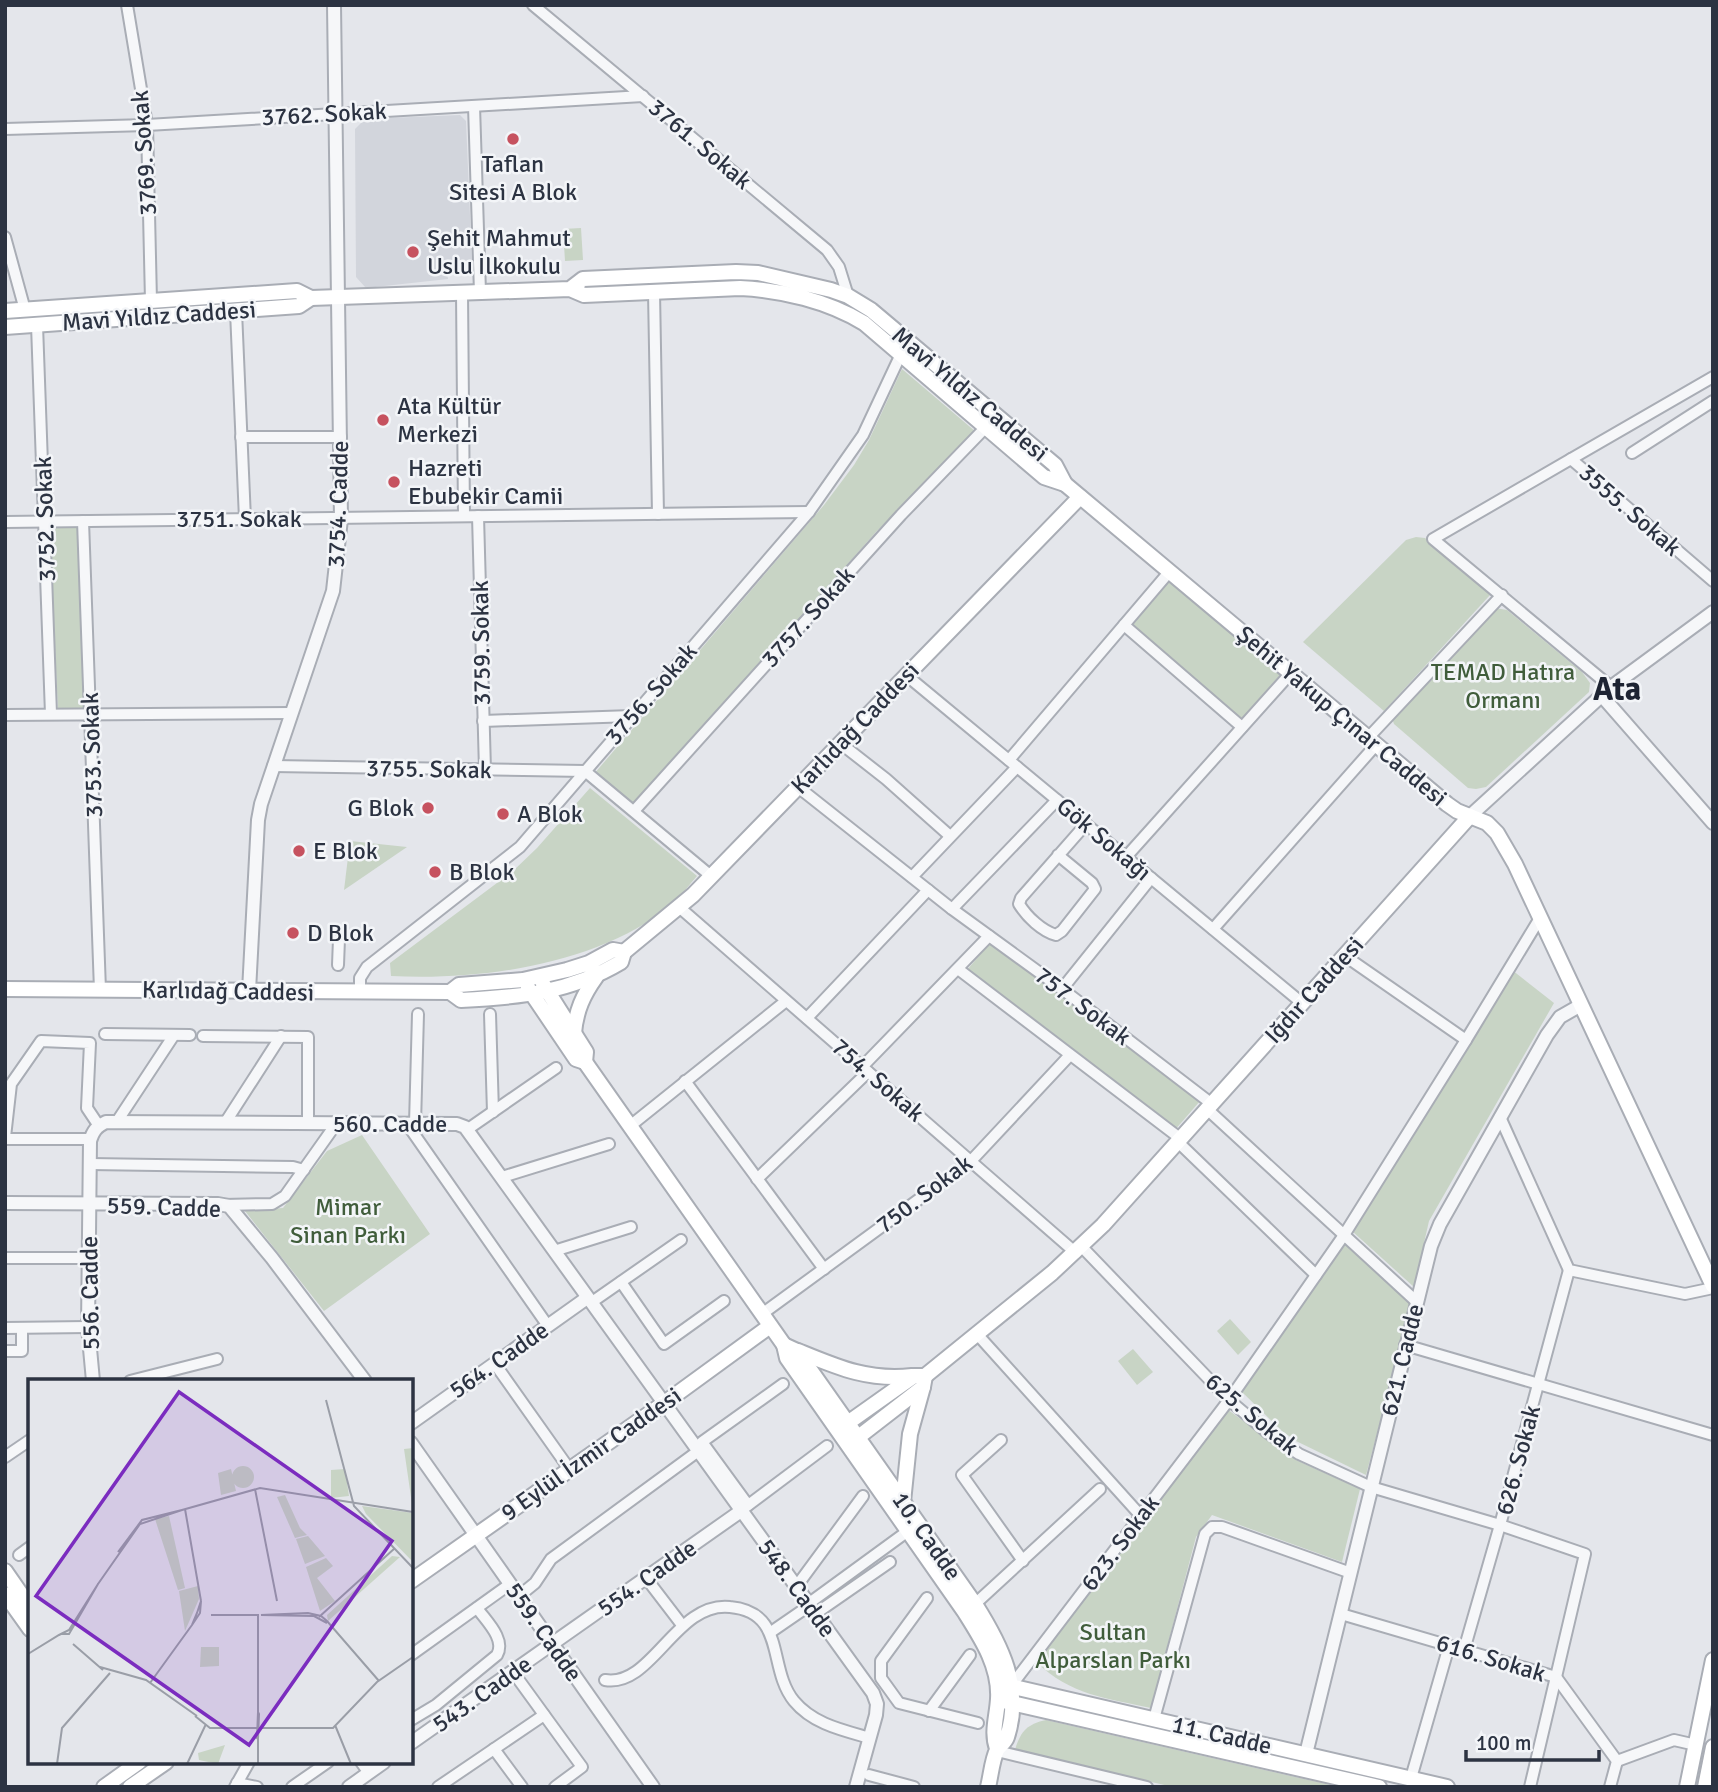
<svg xmlns="http://www.w3.org/2000/svg" width="1718" height="1792" viewBox="0 0 1718 1792" font-family="Signika,sans-serif">
<rect width="100%" height="100%" fill="#e4e6eb"/>
<!-- built -->
<polygon fill="#d2d5dc" points="460,115 466,121 472,263 445,260 448,279 366,288 356,277 355,129 365,119"/>
<!-- green -->
<g fill="#c8d4c5">
<polygon points="581,228 583,260 565,261 563,229"/>
<polygon points="902,369 976,432 876,532 633,807 594,774 824,505 854,465 869,440"/>
<polygon points="79,527 86,708 58,709 49,528"/>
<polygon points="1416,537 1425,538 1490,592 1490,595 1384,711 1303,642 1406,540"/>
<polygon points="1170,580 1280,675 1241,720 1132,625"/>
<polygon points="1495,608 1507,610 1582,672 1590,683 1589,692 1486,787 1476,789 1468,788 1394,724 1392,718"/>
<path d="M590,788l107,88c-8,9 -16,20 -25,28 -71,60 -191,77 -281,72l-1,-13 123,-92 24,-23z"/>
<polygon points="350,841 407,847 344,890"/>
<polygon points="994,943 1200,1101 1174,1131 967,970 989,944"/>
<polygon points="1512,970 1554,1003 1429,1221 1414,1287 1352,1231"/>
<polygon points="362,1135 430,1234 324,1311 245,1211 283,1208 327,1151"/>
<polygon points="1348,1241 1412,1301 1366,1475 1296,1441 1282,1431 1241,1391"/>
<polygon points="1230,1319 1251,1342 1238,1355 1217,1331"/>
<polygon points="1133,1349 1153,1372 1137,1385 1118,1361"/>
<path d="M1227,1409l69,51 64,29 -18,73 -130,-47 -16,22 -45,171c-46,-10 -80,-13 -115,-46z"/>
<path d="M1046,1720l293,67h-166l-158,-37c5,-18 12,-26 31,-30z"/>
</g>
<g fill="none" stroke-linecap="round" stroke-linejoin="round">
<defs>
<g id="minor">
<polyline points="127,5 147,125 151,301"/>
<polyline points="533,5 827,250 839,267 848,296"/>
<polyline points="474,106 480,292"/>
<polyline points="5,129 147,125 643,96"/>
<polyline points="5,237 25,310"/>
<polyline points="654,292 658,514"/>
<polyline points="462,293 464,516"/>
<polyline points="236,311 245,519"/>
<polyline points="37,325 51,714"/>
<polyline points="241,437 341,437"/>
<polyline points="1632,453 1713,401"/>
<polyline points="1571,459 1713,377"/>
<polyline points="478,516 485,770"/>
<polyline points="83,521 100,990"/>
<polyline points="5,522 809,512"/>
<polyline points="1124,625 1242,727"/>
<polyline points="906,675 1302,1003"/>
<polyline points="1611,687 1433,539 1571,459 1713,581"/>
<polyline points="5,715 292,713"/>
<polyline points="483,721 632,716"/>
<polyline points="1367,739 1502,595"/>
<polyline points="840,743 886,779 950,836"/>
<polyline points="1009,760 1170,571"/>
<polyline points="273,766 585,771 711,876"/>
<polyline points="798,787 952,909 1062,989 1212,1104"/>
<polyline points="634,811 901,515 986,427"/>
<path d="M1058,855l34,28 3,6 -33,42 -6,4c-14,-4 -29,-18 -37,-31l2,-6 65,-74"/>
<polyline points="1126,857 1290,674"/>
<polyline points="912,877 1017,767"/>
<polyline points="679,907 1076,1253"/>
<polyline points="952,909 1057,800"/>
<polyline points="1213,929 1375,746"/>
<polyline points="1345,956 1466,1040 1540,918"/>
<polyline points="338,965 339,939"/>
<polyline points="958,969 1181,1139"/>
<polyline points="1062,989 1151,878"/>
<polyline points="360,992 360,978 367,967 520,847 809,512 863,435 901,354"/>
<polyline points="490,1014 493,1112"/>
<polyline points="807,1018 928,890"/>
<polyline points="105,1034 190,1035"/>
<polyline points="203,1036 308,1037 308,1124"/>
<polyline points="862,1067 989,936"/>
<polyline points="685,1081 824,1269"/>
<polyline points="1207,1109 1417,1302"/>
<polyline points="1500,1117 1569,1270 1685,1294 1713,1288"/>
<polyline points="116,1123 174,1035"/>
<polyline points="225,1123 281,1036"/>
<polyline points="407,1124 548,1326"/>
<polyline points="415,1124 418,1014"/>
<polyline points="630,1126 786,1001"/>
<polyline points="468,1129 556,1068"/>
<polyline points="5,1137 11,1084 41,1041 90,1043 87,1108 99,1126"/>
<polyline points="5,1139 90,1139"/>
<polyline points="1178,1142 1316,1275"/>
<polyline points="90,1164 293,1167 304,1170"/>
<polyline points="502,1177 609,1144"/>
<polyline points="757,1179 868,1072"/>
<polyline points="224,1205 272,1204 285,1196 336,1124"/>
<polyline points="1082,1247 1229,1400 1268,1433 1299,1454 1371,1487 1500,1525 1585,1554 1530,1787"/>
<polyline points="554,1251 631,1227"/>
<polyline points="5,1258 88,1258"/>
<polyline points="621,1282 664,1344 724,1301"/>
<polyline points="592,1302 681,1240"/>
<polyline points="762,1314 970,1162 1070,1055"/>
<polyline points="5,1328 88,1327"/>
<polyline points="977,1334 1141,1516"/>
<polyline points="1405,1345 1713,1435"/>
<polyline points="5,1351 22,1351 22,1328"/>
<polyline points="495,1364 570,1470"/>
<polyline points="130,1381 217,1359"/>
<polyline points="1001,1440 962,1475 1023,1561"/>
<polyline points="5,1457 30,1440"/>
<polyline points="748,1505 702,1442 783,1384"/>
<polyline points="743,1509 827,1446"/>
<polyline points="19,1555 30,1547"/>
<polyline points="646,1578 682,1625"/>
<polyline points="796,1587 863,1496"/>
<polyline points="519,1596 535,1583 551,1559 697,1452"/>
<polyline points="927,1598 881,1661 881,1678 899,1703 978,1723"/>
<polyline points="808,1604 908,1531"/>
<polyline points="975,1604 1100,1489"/>
<polyline points="815,1614 890,1562"/>
<polyline points="1341,1614 1556,1677 1617,1761 1610,1787"/>
<polyline points="771,1632 803,1610"/>
<polyline points="1464,1650 1500,1525 1569,1270"/>
<polyline points="411,1655 510,1584"/>
<polyline points="513,1672 582,1767 555,1787"/>
<path d="M605,1680c47,8 71,-79 125,-73 57,5 37,61 64,94 19,23 48,29 76,37"/>
<polyline points="1011,1686 1229,1400 1344,1235 1466,1040"/>
<polyline points="929,1711 970,1655"/>
<polyline points="1154,1719 1205,1534 1212,1527 1222,1527 1351,1573"/>
<path d="M411,1720l25,-15 61,-50c9,-16 -11,-34 -20,-47"/>
<polyline points="494,1749 522,1787"/>
<polyline points="997,1751 1147,1787"/>
<polyline points="1617,1761 1674,1740 1696,1745"/>
<polyline points="361,1762 369,1773"/>
<polyline points="869,1775 914,1787"/>
<polyline points="1411,1778 1449,1646"/>
<polyline points="237,1783 257,1787"/>
<polyline points="235,1787 249,1762"/>
<polyline points="292,1787 328,1762"/>
<polyline points="438,1787 544,1715"/>
</g>
<g id="tertiary">
<polyline points="1602,696 1713,823"/>
<polyline points="1470,816 1611,687 1713,612"/>
<polyline points="249,991 258,820 261,804 333,591 341,519 334,5"/>
<polyline points="5,1203 218,1204 229,1206 272,1258 365,1381"/>
<path d="M93,1381l-5,-54 2,-186c3,-10 6,-14 16,-19l351,2 8,3 408,566 4,11 -1,11 -20,72"/>
<polyline points="411,1423 587,1298"/>
<polyline points="411,1443 653,1787"/>
<polyline points="411,1743 741,1511"/>
<polyline points="1306,1754 1431,1246 1440,1224 1547,1035 1560,1017 1581,1005"/>
<polyline points="349,1787 384,1762"/>
</g>
<g id="secondary">
<path d="M311,298l259,-9 14,6 156,-7c42,2 88,13 124,35l180,154 21,7 -10,-19 -184,-155 -23,-14 -17,-6 -73,-17 -22,-1 -153,7 -13,10"/>
<polyline points="5,311 297,291 311,298 299,306 5,327"/>
<polyline points="1065,484 1447,804 1457,811 1487,823 1497,833 1515,864 1713,1286"/>
<path d="M613,950l11,2 -3,10c-52,31 -101,35 -160,38l-11,-8 9,-7 64,-5 44,-10 22,-7z"/>
<polyline points="624,952 693,895 1080,497"/>
<polyline points="528,988 576,1059 585,1062 586,1052 543,984"/>
<polyline points="5,989 450,992"/>
<path d="M574,1033c2,-22 9,-38 22,-56"/>
<polyline points="585,1062 784,1345"/>
<path d="M798,1351c39,16 70,30 114,25"/>
<polyline points="925,1376 1052,1273 1103,1225 1470,816"/>
<polyline points="842,1427 914,1376 925,1376 923,1387 852,1442"/>
<polyline points="903,1502 910,1434 923,1387"/>
<polyline points="5,1571 30,1607"/>
<polyline points="411,1581 663,1404 770,1326"/>
<polyline points="5,1594 30,1629"/>
<polyline points="1005,1685 1447,1787"/>
<polyline points="1003,1701 1379,1787"/>
<polyline points="104,1787 139,1762"/>
<polyline points="130,1787 166,1762"/>
<path d="M988,1787c3,-12 4,-27 9,-37 3,-5 8,-7 10,-13 16,-49 -6,-92 -32,-133l-178,-253 -13,-6 3,13 177,253c17,27 36,55 34,88 -1,18 -7,33 -1,50"/>
<polyline points="1687,1787 1713,1660"/>
<polyline points="1705,1787 1713,1747"/>
</g>
</defs>
<!-- minor casing -->
<use href="#minor" stroke="#a9adb5" stroke-width="14"/>
<!-- tertiary casing -->
<use href="#tertiary" stroke="#a9adb5" stroke-width="16"/>
<!-- secondary casing -->
<use href="#secondary" stroke="#a9adb5" stroke-width="18"/>
<!-- minor -->
<use href="#minor" stroke="#f6f7f9" stroke-width="10"/>
<!-- tertiary -->
<use href="#tertiary" stroke="#f6f7f9" stroke-width="12"/>
<!-- secondary -->
<use href="#secondary" stroke="#fff" stroke-width="14"/>
</g>
<!-- markers -->
<g fill="#c6525f" stroke="#f3f5f8" stroke-width="2.5">
<circle cx="513" cy="139" r="7"/>
<circle cx="413" cy="252" r="7"/>
<circle cx="383" cy="420" r="7"/>
<circle cx="394" cy="482" r="7"/>
<circle cx="428" cy="808" r="7"/>
<circle cx="503" cy="814" r="7"/>
<circle cx="299" cy="851" r="7"/>
<circle cx="435" cy="872" r="7"/>
<circle cx="293" cy="933" r="7"/>
</g>
<g text-anchor="middle" dominant-baseline="central" stroke-width="5" stroke-linejoin="round" paint-order="stroke">
<!-- street labels -->
<g font-size="24" fill="#2c3342" stroke="#f3f5f8">
<text transform="translate(324 114) rotate(-3)">3762. Sokak</text>
<text transform="translate(700 144) rotate(40)">3761. Sokak</text>
<text transform="translate(144 153) rotate(-94)">3769. Sokak</text>
<text transform="translate(159 316) rotate(-4)">Mavi Yıldız Caddesi</text>
<text transform="translate(970 394) rotate(40)">Mavi Yıldız Caddesi</text>
<text transform="translate(338 504) rotate(-88)">3754. Cadde</text>
<text transform="translate(1630 510) rotate(41)">3555. Sokak</text>
<text transform="translate(45 519) rotate(-92)">3752. Sokak</text>
<text x="239" y="519">3751. Sokak</text>
<text transform="translate(808 617) rotate(-48)">3757. Sokak</text>
<text transform="translate(481 643) rotate(-91)">3759. Sokak</text>
<text transform="translate(651 694) rotate(-49)">3756. Sokak</text>
<text transform="translate(1342 716) rotate(40)">Şehit Yakup Çınar Caddesi</text>
<text transform="translate(855 728) rotate(-46)">Karlıdağ Caddesi</text>
<text transform="translate(92 755) rotate(-92)">3753. Sokak</text>
<text transform="translate(429 769) rotate(1)">3755. Sokak</text>
<text transform="translate(1104 839) rotate(40)">Gök Sokağı</text>
<text transform="translate(1314 990) rotate(-48)">Iğdır Caddesi</text>
<text transform="translate(228 991) rotate(1)">Karlıdağ Caddesi</text>
<text transform="translate(1083 1006) rotate(37)">757. Sokak</text>
<text transform="translate(878 1080) rotate(41)">754. Sokak</text>
<text x="390" y="1124">560. Cadde</text>
<text transform="translate(924 1194) rotate(-37)">750. Sokak</text>
<text transform="translate(164 1207) rotate(2)">559. Cadde</text>
<text transform="translate(90 1293) rotate(-91)">556. Cadde</text>
<text transform="translate(499 1360) rotate(-35)">564. Cadde</text>
<text transform="translate(1402 1360) rotate(-76)">621. Cadde</text>
<text transform="translate(1252 1414) rotate(40)">625. Sokak</text>
<text transform="translate(591 1454) rotate(-35)">9 Eylül İzmir Caddesi</text>
<text transform="translate(1518 1460) rotate(-75)">626. Sokak</text>
<text transform="translate(927 1536) rotate(55)">10. Cadde</text>
<text transform="translate(1120 1543) rotate(-53)">623. Sokak</text>
<text transform="translate(647 1578) rotate(-35)">554. Cadde</text>
<text transform="translate(797 1588) rotate(54)">548. Cadde</text>
<text transform="translate(544 1632) rotate(55)">559. Cadde</text>
<text transform="translate(1491 1658) rotate(17)">616. Sokak</text>
<text transform="translate(482 1694) rotate(-35)">543. Cadde</text>
<text transform="translate(1222 1735) rotate(13)">11. Cadde</text>
</g>
<!-- poi labels -->
<g font-size="24" fill="#2c3342" stroke="#f3f5f8" text-anchor="start">
<text x="513" y="164" text-anchor="middle">Taflan<tspan x="513" dy="28">Sitesi A Blok</tspan></text>
<text x="427" y="238">Şehit Mahmut<tspan x="427" dy="28">Uslu İlkokulu</tspan></text>
<text x="397" y="406">Ata Kültür<tspan x="397" dy="28">Merkezi</tspan></text>
<text x="408" y="468">Hazreti<tspan x="408" dy="28">Ebubekir Camii</tspan></text>
<text x="414" y="808" text-anchor="end">G Blok</text>
<text x="517" y="814">A Blok</text>
<text x="313" y="851">E Blok</text>
<text x="449" y="872">B Blok</text>
<text x="307" y="933">D Blok</text>
</g>
<!-- park labels -->
<g font-size="24" fill="#405d3b" stroke="#f3f5f8">
<text x="1503" y="672">TEMAD Hatıra<tspan x="1503" dy="28">Ormanı</tspan></text>
<text x="348" y="1207">Mimar<tspan x="348" dy="28">Sinan Parkı</tspan></text>
<text x="1113" y="1632">Sultan<tspan x="1113" dy="28">Alparslan Parkı</tspan></text>
</g>
<!-- district labels -->
<g font-size="32" font-weight="bold" fill="#1e2433" stroke="#f3f5f8">
<text x="1617" y="689">Ata</text>
</g>
</g>
<!-- overview -->
<g transform="translate(28 1379)">
<rect width="385" height="385" fill="#e4e6eb"/>
<path d="M385,69v63l-9,-62zM204 98a11 11 0 1 1 22 0a11 11 0 1 1-22 0ZM203,90l5,22 -15,4 -3,-22zM317,90l4,27 -18,2v-28zM257,116l15,33 7,7 -12,3 -18,-41zM334,127l51,7v49l-47,-48zM141,137l16,72 -7,2 -23,-71zM280,157l17,20 -20,8 -9,-25zM364,177l8,1 -72,64 -1,-6zM298,179l7,8 -16,12 18,23 -15,10 -14,-44zM170,207l1,13 -14,32 -6,-40zM173,268h18v19l-19,1zM197,366l-7,19 -19,-4 -1,-7z" fill="#c8d4c5"/>
<path fill="none" stroke="#9a9ea7" stroke-width="2" d="M298,21l28,106 59,62M227,110l22,112M157,130l16,92M154,131l78,-22 153,24M70,205l42,-60 42,-14 -40,10 -24,32M173,222l-1,12 -8,12 5,-12zM183,236h48M230,236v97M291,238l76,-69M299,244l-13,-7 -53,-1 47,-2 13,3 6,5 52,60M45,265l30,26M0,275l31,-19 10,-5 29,-46 -29,50h-8M72,288l46,13 51,36M122,304l42,-58M230,333l1,2 -1,25 -1,-1zM167,337l15,12h123l44,-46 36,-25M307,346l16,39M29,385l5,-36 48,-55M159,385l19,-40M230,385v-25"/>
<path fill="#7b2cbf" fill-opacity="0.15" stroke="#7b2cbf" stroke-width="3.5" d="M151,13l213,149 -143,204 -213,-149z"/>
<rect width="385" height="385" fill="none" stroke="#2c3342" stroke-width="3.5"/>
</g>
<!-- border -->
<rect width="1718" height="1792" fill="none" stroke="#2c3342" stroke-width="14"/>
<!-- scale -->
<path d="M1466 1750v10h133v-10" fill="none" stroke="#2c3342" stroke-width="3.5"/>
<text x="1476" y="1750" font-size="21" fill="#2c3342" stroke="#f3f5f8" stroke-width="5" paint-order="stroke">100 m</text>
</svg>
